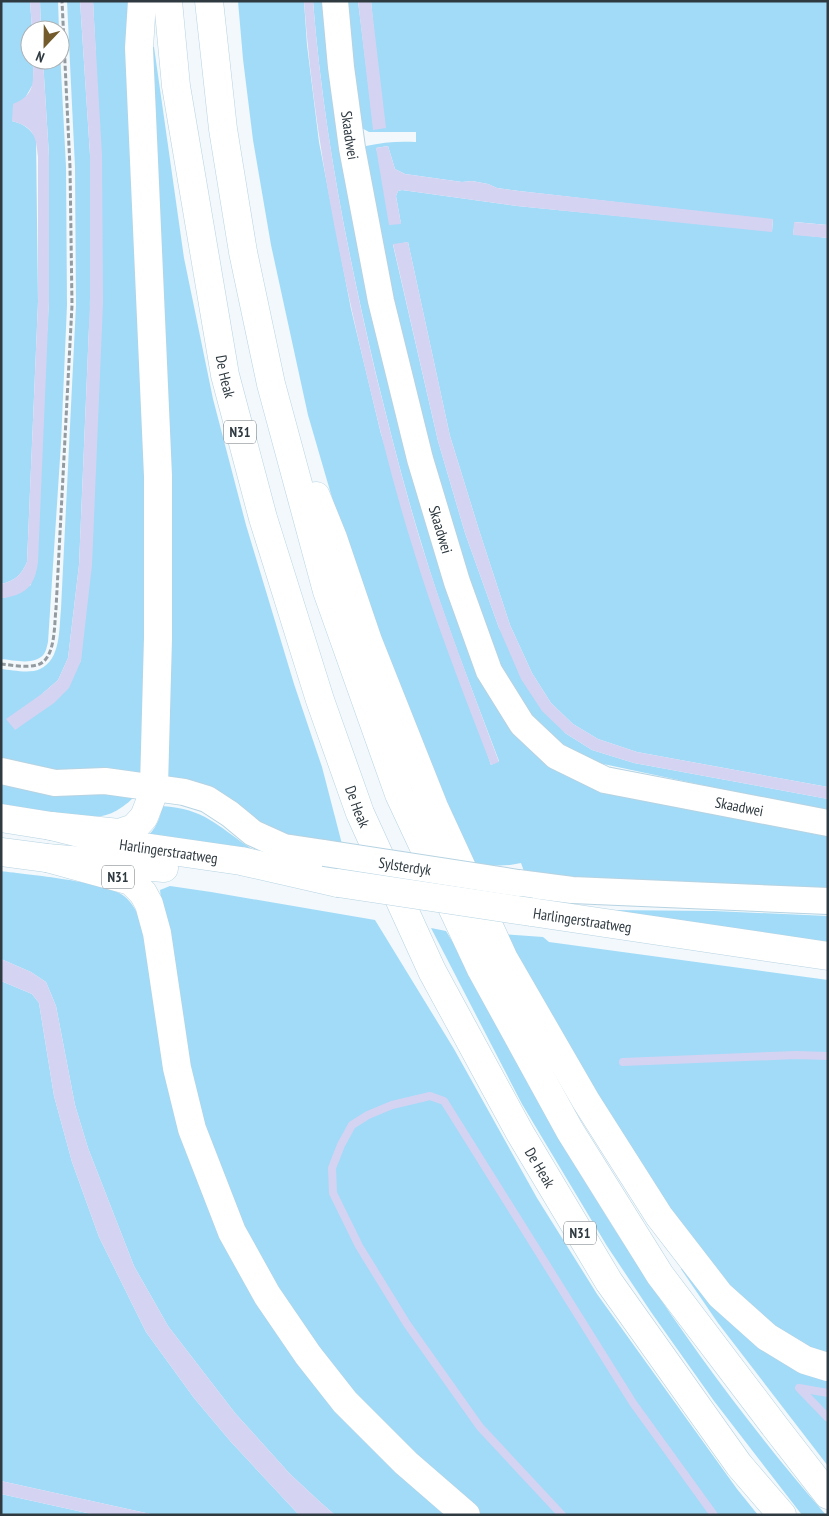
<svg xmlns="http://www.w3.org/2000/svg" width="829" height="1516" viewBox="0 0 829 1516" font-family="'PT Sans Narrow',sans-serif">
<rect width="100%" height="100%" fill="#f2f8fb"/>
<!-- green -->
<g fill="#a1dbf8" fill-rule="evenodd">
<path d="M1,1h29l2,29h-2v30h3v24l-21,37c12,3 17,7 24,17l2,164 -11,260c-5,12 -12,19 -26,22z"/>
<polygon points="40,1 58,1 59,30 41,30"/>
<path d="M67,1h13l10,154v148l-11,262 -11,93 -10,22 -15,13 -28,37 66,-69 15,-603 -3,-57h37l18,383 -6,392 -64,-2 -77,-12v-93c11,1 29,5 39,0 21,-9 19,-41 21,-60l15,-304 -1,-138z"/>
<path d="M238,1h66l3,44 12,97 32,167 30,125 110,331 8,-4c-27,-72 -56,-144 -78,-219 -17,-55 -31,-111 -45,-168 -29,-123 -53,-246 -63,-373h11l11,122 67,317 135,314 291,80v59l-220,-13 -83,-6 -4,-11 -11,2 -44,2 -50,-123 -83,-243 -25,-86 -37,-170 -18,-105 -10,-81z"/>
<path d="M345,1h13l16,129v-97l-3,-32h457v224l-33,-3 -2,12 35,4v549l-191,-35 -39,-13 -25,-15 -22,-21 -19,-30 -22,-48 -31,-95 -29,-94 -42,-194 -15,3 45,196 27,92 34,95 66,105 27,17 42,13 194,36v13l-234,-50 -38,-22 -29,-29 -27,-45 -44,-122 -54,-196 -38,-199 2,-3c17,-4 33,-5 50,-4v-10h-47l-9,-5zM388,146l7,23 10,5 57,8 10,-1 16,3 9,4 22,3 254,29 -1,11 -255,-25 -115,-16 -4,1 -2,5 5,28 -25,-76z"/>
<polygon points="149,47 154,47 184,258 213,399 246,525 294,684 322,767 343,848 315,850 162,780"/>
<path d="M60,51l6,116 1,138 -6,138 -13,199c-1,4 -2,9 -4,12 -9,12 -30,6 -43,5v-61h3l27,-13 18,-283v-146l-6,-96h17z"/>
<path d="M1,780l104,10 29,7c-15,15 -29,21 -50,21l-83,-13z"/>
<path d="M162,806c43,3 54,19 87,41 7,5 16,9 24,13l-127,-22c10,-10 14,-18 16,-32z"/>
<path d="M1,871c27,4 104,10 123,25 8,6 13,16 17,25l27,134 95,241 192,219h-120l-16,-14 -29,-27 -55,-61 -67,-87 -34,-60 -46,-118 -13,-43 -19,-99 -10,-24 -15,-10 -30,-13z"/>
<polygon points="170,886 211,892 375,920 454,1049 537,1198 597,1294 737,1489 758,1515 479,1515 353,1398 273,1291 199,1125 172,993 160,890"/>
<polygon points="605,910 714,911 828,916 828,943"/>
<path d="M431,928l15,3c38,59 66,124 101,186 80,140 173,276 279,398h-24l-88,-114 -63,-89 -44,-66 -85,-142z"/>
<polygon points="502,934 543,937 549,942 828,980 828,1355 798,1342 762,1317 702,1258 616,1133"/>
<polygon points="1,981 32,994 39,1003 54,1096 72,1162 99,1237 146,1332 194,1398 231,1442 299,1515 155,1515 1,1481"/>
<polygon points="686,1267 828,1376 828,1466 718,1323 681,1269"/>
<polygon points="1,1494 96,1515 1,1515"/>
</g>
<!-- water -->
<g fill="#d5d3f2">
<polygon points="30,1 40,1 41,30 32,30"/>
<polygon points="80,1 93,1 102,155 103,303 92,565 81,661 69,688 54,703 15,730 6,719 43,693 58,680 68,658 79,565 90,303 90,155"/>
<path d="M304,1h9c10,127 34,250 63,374 14,56 28,112 45,168 23,74 51,146 78,219l-8,3c-28,-73 -57,-146 -79,-220 -18,-57 -32,-115 -46,-173 -29,-122 -53,-245 -62,-371z"/>
<polygon points="358,1 371,1 386,128 373,130"/>
<path d="M33,60h10l6,96v146l-11,260c-3,23 -11,32 -34,36h-3v-14c14,-3 21,-10 26,-22l11,-260v-145c-2,-21 -4,-30 -26,-36l1,-17c23,-9 20,-22 20,-44z"/>
<polygon points="388,146 395,169 405,174 462,182 472,181 488,184 497,188 519,191 773,219 772,232 517,206 402,190 398,191 396,196 401,224 389,225 376,148"/>
<polygon points="794,222 828,225 828,238 793,235"/>
<polygon points="408,242 450,436 479,530 510,625 532,673 551,703 573,724 598,739 637,752 828,787 828,799 634,763 592,750 565,733 542,711 521,679 499,628 465,533 438,441 393,244"/>
<polygon points="1,959 31,972 46,982 56,1006 75,1105 88,1148 134,1266 168,1326 235,1413 290,1474 319,1501 335,1515 299,1515 231,1442 194,1398 146,1332 99,1237 72,1162 54,1096 39,1003 32,994 1,981"/>
<polygon points="1,1481 155,1515 96,1515 1,1494"/>
</g>
<g fill="none" stroke-linecap="round" stroke-linejoin="round">
<!-- stream -->
<g stroke="#d5d3f2" stroke-width="8">
<polyline points="623,1062 796,1055 828,1056"/>
<polyline points="828,1393 799,1388 828,1418"/>
<polyline points="562,1515 480,1427 407,1324 359,1246 333,1193 332,1168 341,1145 352,1125 368,1115 392,1105 430,1096 444,1101 633,1403 714,1515"/>
</g>
<defs>
<g id="minor">
<path id="s1" d="M335,1l6,66 11,81 29,153 39,158 37,123 32,89 33,53 34,32 49,24 223,43"/>
<polyline points="1,771 55,783 105,781 184,792 207,799 230,814 253,833 284,847 324,853"/>
<polyline points="518,883 572,890 828,901"/>
</g>
<g id="primary">
<path id="s2" d="M1,818l50,8 72,18 118,17 97,22"/>
<polyline points="1,852 47,858 164,868"/>
<path id="s3" d="M531,912l297,44"/>
</g>
<g id="trunk">
<path id="s4" d="M168,1l8,85 49,289 38,143 57,182 40,113 72,158 88,162 89,149 130,183 43,50"/>
<polyline points="209,1 223,129 243,252 271,384 327,591 399,794 481,969 570,1131 660,1275 776,1428 828,1495"/>
<polyline points="316,496 333,538 368,641 434,807 504,959 586,1101 659,1216 720,1295 767,1337 805,1360 828,1367"/>
<polyline points="51,826 119,833 134,828 144,817 151,799 154,786 158,638 158,476 139,48 142,1"/>
<polyline points="47,858 131,881 143,893 149,904 157,933 177,1068 192,1129 232,1232 267,1295 308,1355 345,1402 406,1463 466,1515"/>
</g>
</defs>
<!-- minor casing -->
<use href="#minor" stroke="#b6d3e2" stroke-width="28"/>
<!-- primary casing -->
<use href="#primary" stroke="#b6d3e2" stroke-width="29"/>
<!-- trunk casing -->
<use href="#trunk" stroke="#b6d3e2" stroke-width="29"/>
<!-- path -->
<path stroke="#939ba0" stroke-width="3" stroke-dasharray="5 2.5" stroke-linecap="butt" d="M1,664c11,1 25,4 36,1 19,-5 17,-40 19,-56l16,-304 -2,-138 -8,-166"/>
<!-- minor -->
<use href="#minor" stroke="#fff" stroke-width="26"/>
<!-- primary -->
<use href="#primary" stroke="#fff" stroke-width="28"/>
<!-- trunk -->
<use href="#trunk" stroke="#fff" stroke-width="28"/>
<defs>
<g id="minor-bridge">
<path id="s5" d="M324,853l194,30"/>
</g>
<polyline id="primary-bridge" points="338,883 531,912"/>
</defs>
<!-- minor-bridge casing -->
<use href="#minor-bridge" stroke="#b6d3e2" stroke-width="28" stroke-linecap="butt"/>
<!-- primary-bridge casing -->
<use href="#primary-bridge" stroke="#b6d3e2" stroke-width="29" stroke-linecap="butt"/>
<!-- minor-bridge -->
<use href="#minor-bridge" stroke="#fff" stroke-width="26"/>
<!-- primary-bridge -->
<use href="#primary-bridge" stroke="#fff" stroke-width="28"/>
</g>
<g text-anchor="middle" dominant-baseline="central" stroke-width="5" stroke-linejoin="round" paint-order="stroke">
<!-- shield labels -->
<g fill="#fff" stroke="#6d7579" stroke-width="1">
<rect x="224" y="420.5" width="32" height="23" rx="4"/>
<rect x="102" y="865.5" width="32" height="23" rx="4"/>
<rect x="564" y="1221.5" width="32" height="23" rx="4"/>
</g>
<g font-size="14" font-weight="bold" fill="#2f3a40">
<text x="240" y="432">N31</text>
<text x="118" y="877">N31</text>
<text x="580" y="1233">N31</text>
</g>
<!-- street labels -->
<g font-size="15" fill="#2f3a40" stroke="#fff">
<text stroke="none"><textPath href="#s1" startOffset="135">Skaadwei</textPath></text>
<text stroke="none"><textPath href="#s4" startOffset="380">De Heak</textPath></text>
<text stroke="none"><textPath href="#s1" startOffset="540">Skaadwei</textPath></text>
<text stroke="none"><textPath href="#s4" startOffset="830">De Heak</textPath></text>
<text stroke="none"><textPath href="#s1" startOffset="990">Skaadwei</textPath></text>
<text stroke="none"><textPath href="#s2" startOffset="171">Harlingerstraatweg</textPath></text>
<text stroke="none"><textPath href="#s5" startOffset="82">Sylsterdyk</textPath></text>
<text stroke="none"><textPath href="#s3" startOffset="52">Harlingerstraatweg</textPath></text>
<text stroke="none"><textPath href="#s4" startOffset="1235">De Heak</textPath></text>
</g>
</g>
<!-- border -->
<rect width="829" height="1516" fill="none" stroke="#2f3a40" stroke-width="5"/>
<!-- north arrow -->
<g transform="translate(45 45) rotate(202)"><circle r="24" fill="#ffffff" stroke="#acb0b3"/>
<path d="M0-4L9 19L0 12L-9 19Z" fill="#735b2b"/>
<text y="-8" font-size="14" font-weight="bold" text-anchor="middle" fill="#2f3a40">N</text>
</g>
</svg>
